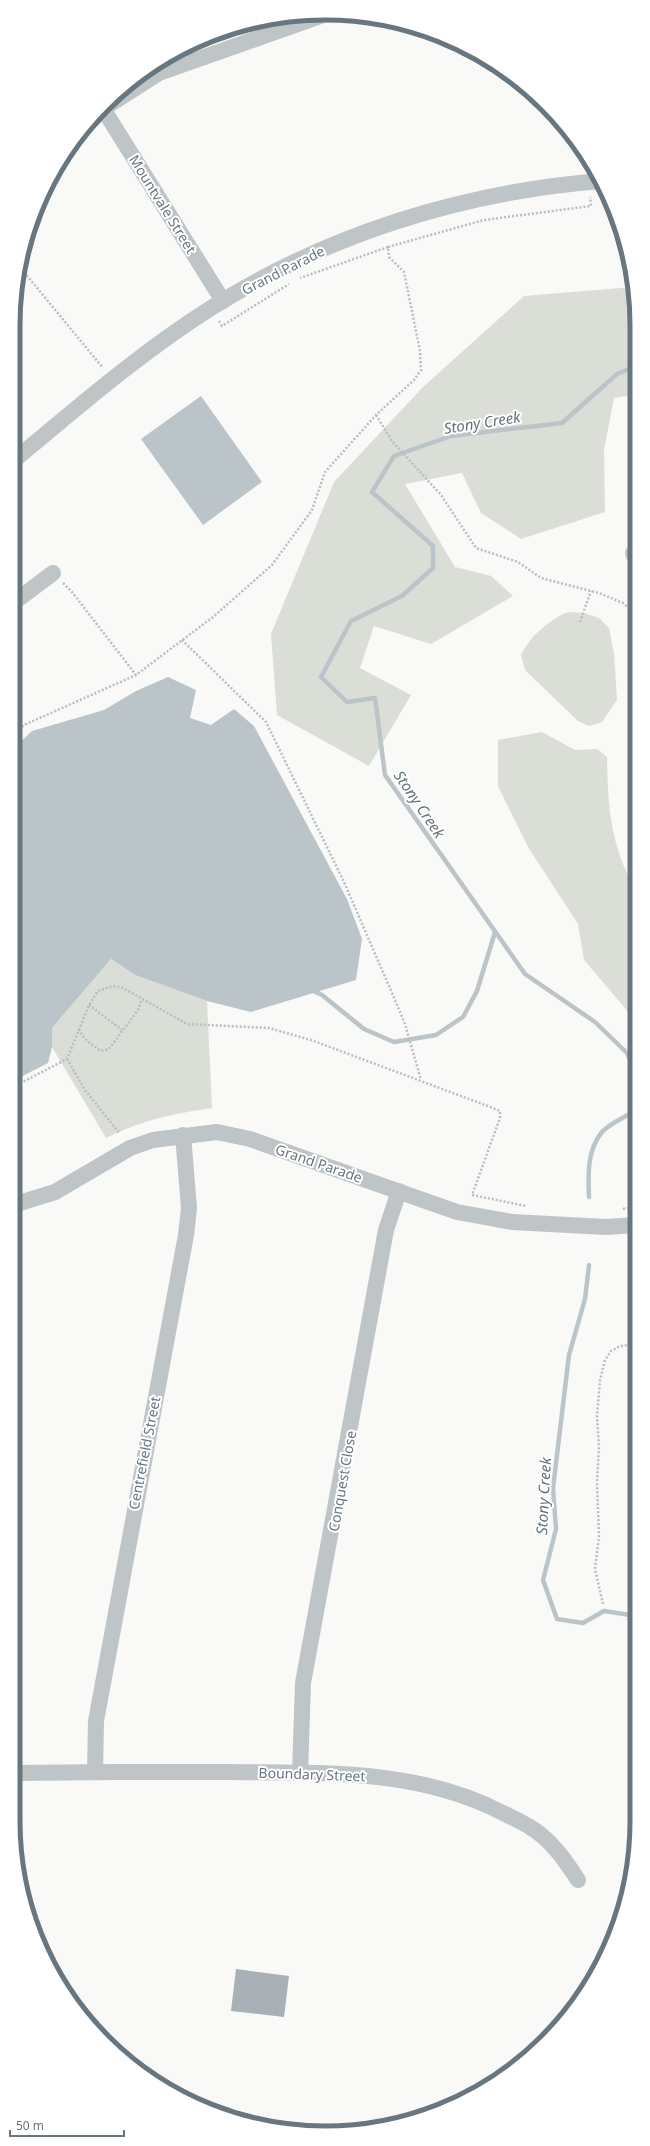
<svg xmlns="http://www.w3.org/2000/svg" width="650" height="2146" viewBox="0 0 650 2146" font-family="'Noto Sans',sans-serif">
<rect width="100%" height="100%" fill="#f9f9f8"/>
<!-- green -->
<g fill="#daded7">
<polygon points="634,287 635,395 614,398 604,450 605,512 521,539 481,513 462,473 405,484 455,567 491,576 513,596 431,644 374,626 360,668 411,695 369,766 277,715 271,634 334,482 422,388 524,296"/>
<path d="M568,612l16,1 15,5 10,10 5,26 3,46 -15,22 -13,4 -11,-5 -53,-51 -4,-15c9,-19 28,-35 47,-43z"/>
<path d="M542,732l33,18 22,-1 10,8c1,51 3,86 28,132l1,132 -52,-61 -6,-36 -50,-77 -30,-61v-46z"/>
<path d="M111,959l24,16 72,26 5,107c-41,6 -69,12 -106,30l-54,-91v-19z"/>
</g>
<!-- water -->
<g fill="#bbc4c8">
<polygon points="201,396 262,482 203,525 141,439"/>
<polygon points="168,677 196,690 190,718 211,725 234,709 254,726 347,899 362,939 356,980 251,1012 207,1001 135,975 111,959 52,1028 52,1047 48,1063 13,1081 13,749 32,731 104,710 136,691"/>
</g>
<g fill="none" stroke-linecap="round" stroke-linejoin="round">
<!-- stream -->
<g stroke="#bbc4c8" stroke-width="4.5">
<polyline points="634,367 617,374 562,423 451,436 394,456 372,492 433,546 433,568 402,596 351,621 321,677 347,702 375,698 385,775 525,974 595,1022 627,1053 636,1073"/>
<polyline points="311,990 322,995 364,1029 394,1042 436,1035 463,1017 477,991 495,932"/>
<path d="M589,1197c-1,-22 -2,-47 13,-65 8,-9 24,-15 34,-22"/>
<polyline points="589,1265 585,1299 569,1355 553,1488 556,1529 543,1580 557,1619 583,1623 604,1611 637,1616"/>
</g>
</g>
<!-- building -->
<polygon fill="#a9b0b6" points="236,1969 289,1976 284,2017 231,2011"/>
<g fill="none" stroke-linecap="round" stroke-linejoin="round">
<!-- path -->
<g stroke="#babdc0" stroke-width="2.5" stroke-dasharray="2 2" stroke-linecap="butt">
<polyline points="587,161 588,168"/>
<polyline points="388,247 484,220 591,206 590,197"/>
<polyline points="19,266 103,368"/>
<polyline points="219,321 222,326 289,284"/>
<polyline points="376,415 392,441 441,495 476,548 518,562 541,578 599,593 623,603 632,611 635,623"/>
<polyline points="63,583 72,592 136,675"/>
<polyline points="580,622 591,591"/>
<polyline points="182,640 266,722 344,882 392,993 405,1024 421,1080"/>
<polyline points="13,735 24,725 136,675 213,617 272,565 312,510 325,472 376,415 414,380 421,370 420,351 404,272 389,257 388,247 300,278"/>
<polyline points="89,1005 122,1030"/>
<path d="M79,1029c4,10 13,16 22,22l8,-2 29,-39 4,-11"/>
<polyline points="67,1059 85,1090 120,1134"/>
<polyline points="13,1087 67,1059 89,1005 98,991 113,986 123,988 187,1024 269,1028 311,1040 493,1108 500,1111 500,1118 472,1195 526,1206"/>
<polyline points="623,1209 636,1206"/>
<polyline points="603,1604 595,1569 599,1537 597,1482 599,1447 597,1416 600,1380 605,1360 611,1351 620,1346 636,1344"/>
</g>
<!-- street -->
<g stroke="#bfc4c7" stroke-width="16">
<polyline points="102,107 223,301"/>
<polyline points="93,119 112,103 159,73 329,13"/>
<path d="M13,461c64,-53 127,-108 198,-153 117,-74 252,-116 390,-127"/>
<polyline points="633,553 635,558"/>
<polyline points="13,603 53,573"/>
<polyline points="13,1205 55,1192 130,1148 153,1140 217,1132 250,1139 457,1212 512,1222 606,1227 636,1225"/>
<polyline points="95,1771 96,1721 186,1235 189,1208 183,1135"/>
<path d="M13,1773c71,-1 141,-1 212,-1 94,1 192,-4 278,41 12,6 26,12 37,21 16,13 27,29 38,46"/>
<polyline points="300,1773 303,1683 386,1230 399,1191"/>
</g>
</g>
<g text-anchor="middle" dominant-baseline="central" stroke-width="4" stroke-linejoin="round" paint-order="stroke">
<!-- street labels -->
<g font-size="14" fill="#67767f" stroke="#fff">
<text transform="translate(163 204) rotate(58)">Mountvale Street</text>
<text transform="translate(283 270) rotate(-27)">Grand Parade</text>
<text transform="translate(319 1163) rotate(19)">Grand Parade</text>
<text transform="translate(144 1453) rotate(-79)">Centrefield Street</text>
<text transform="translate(342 1481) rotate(-80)">Conquest Close</text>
<text transform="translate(312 1774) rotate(2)">Boundary Street</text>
</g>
<!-- water labels -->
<g font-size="15" font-style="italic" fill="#637378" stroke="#fff">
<text transform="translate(482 422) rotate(-9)">Stony Creek</text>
<text transform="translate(420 804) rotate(56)">Stony Creek</text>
<text transform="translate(543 1496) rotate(-87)">Stony Creek</text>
</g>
</g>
<!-- crop -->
<path d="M0 0H650V2146H0ZM325 20H325A305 305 0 0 1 630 325V1821A305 305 0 0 1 325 2126H325A305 305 0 0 1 20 1821V325A305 305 0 0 1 325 20Z" fill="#fff" fill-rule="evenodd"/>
<path fill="none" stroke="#67767f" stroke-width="5" d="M325 20H325A305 305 0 0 1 630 325V1821A305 305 0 0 1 325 2126H325A305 305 0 0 1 20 1821V325A305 305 0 0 1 325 20Z"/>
<!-- scale -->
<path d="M10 2130v6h114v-6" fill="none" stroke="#67767f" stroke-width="2"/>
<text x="16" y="2130" font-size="12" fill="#67767f" stroke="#ffffff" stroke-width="3" paint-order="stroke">50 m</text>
</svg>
